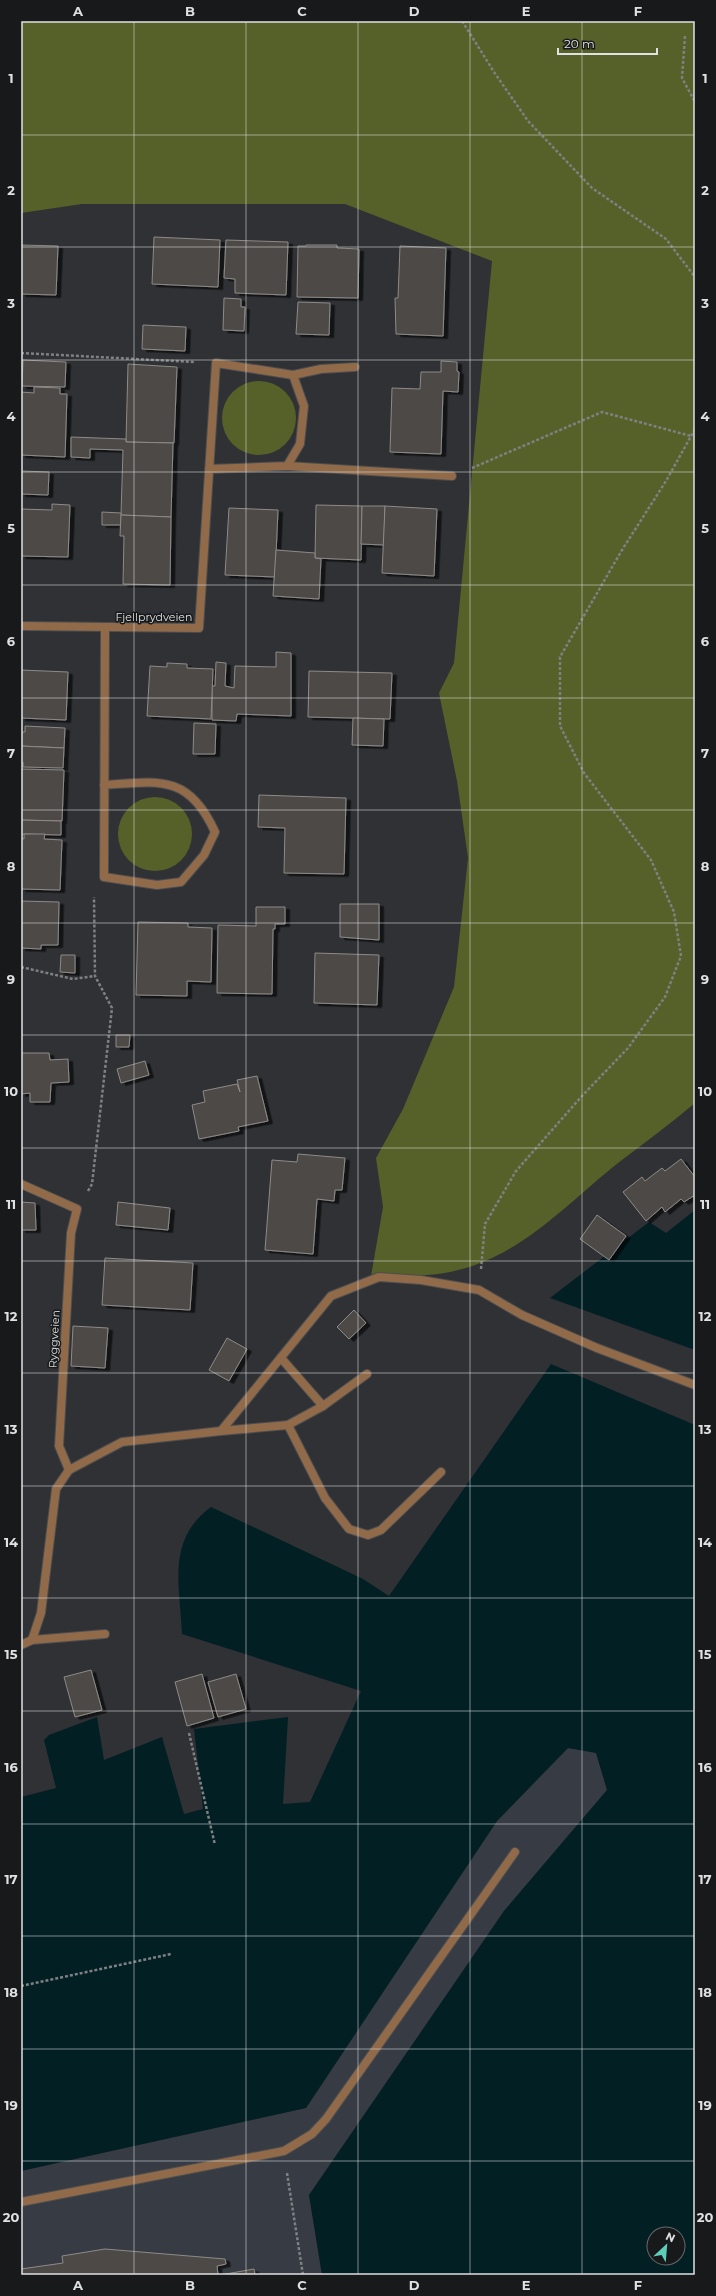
<svg xmlns="http://www.w3.org/2000/svg" width="716" height="2296" viewBox="0 0 716 2296" font-family="Montserrat,sans-serif">
<defs>
<filter id="shadow"><feDropShadow dx="4.5" dy="2.5" stdDeviation="0" flood-color="#0009"/></filter>
</defs>
<rect width="100%" height="100%" fill="#2f3134"/>
<!-- built -->
<polygon fill="#373c44" points="568,1748 596,1752 607,1790 504,1911 309,2195 322,2275 21,2275 21,2171 306,2108 497,1821"/>
<!-- green -->
<g fill="#556128">
<path d="M21,21h674v1082c-25,21 -51,40 -77,60 -53,42 -98,95 -168,109 -25,5 -53,4 -79,4l12,-69 -7,-49 27,-49 51,-122 14,-129 -11,-77 -18,-88 15,-30 38,-402 -147,-57h-263l-61,9z"/>
<circle cx="259" cy="418" r="37"/>
<circle cx="155" cy="834" r="37"/>
</g>
<!-- water -->
<g fill="#021f24" fill-rule="evenodd">
<polygon points="695,1210 695,1350 550,1298 649,1222 666,1233"/>
<path d="M551,1364l144,61v850h-373l-13,-80 195,-284 103,-121 -11,-37 -28,-5 -71,73 -191,287 -285,63v-374l35,-9 -12,-48 5,-5 48,-18 7,43 58,-23 22,77 19,-5 -9,-80 94,-12 -5,87 27,-2 51,-111 -179,-57c-2,-49 -16,-94 29,-127l152,72 26,17zM654,2234h24v24h-24z"/>
</g>
<!-- building -->
<g fill="#4d4a47" stroke="#8d8a88" filter="url(#shadow)">
<polygon points="154,237 220,240 218,287 152,284"/>
<polygon points="226,240 288,242 286,295 235,293 235,279 224,278"/>
<polygon points="21,245 58,246 56,295 21,294"/>
<polygon points="306,245 337,245 337,248 359,249 358,298 297,297 298,246 306,246"/>
<polygon points="400,246 446,248 443,336 396,334 395,298 398,298"/>
<polygon points="224,298 241,299 241,307 245,307 244,331 223,330"/>
<polygon points="298,302 330,303 329,335 296,334"/>
<polygon points="143,325 186,327 185,351 142,349"/>
<polygon points="23,360 66,362 65,387 22,386"/>
<polygon points="441,361 457,362 457,371 459,372 458,392 443,391 441,454 390,452 392,388 420,389 421,372 441,372"/>
<polygon points="128,364 177,367 174,443 126,442"/>
<polygon points="34,387 60,388 60,394 67,394 65,457 21,455 21,392 34,393"/>
<polygon points="71,437 126,439 126,442 173,443 171,517 121,515 123,450 90,449 90,458 71,457"/>
<polygon points="21,471 49,472 48,495 21,494"/>
<polygon points="52,504 70,505 68,557 21,556 21,509 52,510"/>
<polygon points="316,505 362,506 361,560 315,558"/>
<polygon points="362,506 385,506 384,545 361,544"/>
<polygon points="385,506 437,509 434,576 382,573"/>
<polygon points="229,508 278,510 275,577 225,575"/>
<polygon points="102,512 121,513 121,525 102,525"/>
<polygon points="121,515 171,517 170,585 123,584 124,536 120,536"/>
<polygon points="276,550 315,553 315,558 321,559 319,599 273,596"/>
<polygon points="276,652 291,653 291,716 237,714 236,721 212,720 212,686 215,686 216,662 226,663 225,686 234,688 235,666 276,667"/>
<polygon points="167,663 187,664 187,668 213,669 211,719 147,716 150,666 167,667"/>
<polygon points="21,670 68,672 66,720 21,718"/>
<polygon points="309,671 392,673 390,719 308,717"/>
<polygon points="353,718 384,719 383,746 352,745"/>
<polygon points="194,723 216,724 215,754 193,754"/>
<polygon points="25,726 65,728 64,748 21,746 21,732 25,732"/>
<polygon points="21,746 64,748 63,768 23,767 23,762 21,762"/>
<polygon points="21,769 64,770 62,821 21,820"/>
<polygon points="259,795 346,798 344,874 284,873 285,828 258,827"/>
<polygon points="21,820 61,821 61,835 21,834"/>
<polygon points="24,834 45,834 44,839 62,840 60,890 21,889 21,838 24,839"/>
<polygon points="21,901 59,902 58,945 41,945 41,949 21,948"/>
<polygon points="340,904 379,904 379,940 340,937"/>
<polygon points="256,907 285,907 285,924 275,924 275,929 273,929 272,994 217,993 218,925 256,926"/>
<polygon points="138,922 188,923 188,927 212,928 211,982 187,981 187,996 136,995"/>
<polygon points="315,953 379,955 377,1005 314,1003"/>
<polygon points="61,955 75,955 75,973 60,972"/>
<polygon points="116,1035 130,1035 129,1047 116,1047"/>
<polygon points="21,1053 49,1053 50,1060 68,1059 69,1082 51,1083 50,1102 30,1102 30,1093 21,1094"/>
<polygon points="145,1061 149,1075 121,1083 117,1069"/>
<polygon points="257,1076 268,1121 238,1127 239,1131 199,1139 192,1105 205,1102 203,1091 237,1084 240,1092 237,1080"/>
<polygon points="298,1154 345,1158 342,1190 335,1190 334,1201 317,1199 313,1254 265,1250 272,1160 297,1162"/>
<polygon points="681,1159 695,1177 695,1195 684,1202 681,1199 665,1212 662,1207 646,1221 623,1192 642,1177 645,1181 662,1168 665,1171"/>
<polygon points="21,1202 35,1203 36,1230 21,1230"/>
<polygon points="118,1202 170,1208 168,1230 116,1225"/>
<polygon points="597,1215 626,1236 609,1260 580,1239"/>
<polygon points="105,1258 193,1263 190,1310 102,1305"/>
<polygon points="354,1310 366,1323 349,1339 337,1327"/>
<polygon points="73,1326 108,1328 105,1368 71,1366"/>
<polygon points="227,1338 247,1349 229,1381 209,1370"/>
<polygon points="91,1670 102,1710 75,1717 64,1677"/>
<polygon points="202,1674 214,1718 187,1726 175,1682"/>
<polygon points="236,1674 246,1709 218,1717 208,1682"/>
<polygon points="105,2249 225,2259 226,2264 217,2266 218,2275 21,2275 21,2269 63,2263 62,2256"/>
<polygon points="254,2269 255,2275 220,2275"/>
</g>
<g fill="none" stroke-linecap="round" stroke-linejoin="round">
<defs>
<g id="lane">
<polyline points="293,375 321,369 355,367"/>
<polyline points="287,466 452,476"/>
<polyline points="281,1358 323,1406"/>
<polyline points="288,1425 325,1498 349,1529 368,1535 381,1530 441,1472"/>
<polyline points="221,1431 331,1296 379,1277 421,1280 479,1290 522,1315 597,1348 695,1385"/>
<polyline points="221,1431 288,1425 323,1406 367,1374"/>
<polyline points="32,1640 105,1634"/>
<polyline points="21,2202 284,2151 312,2134 326,2119 515,1852"/>
</g>
<g id="street">
<polyline points="21,626 199,628 216,363 293,375 304,406 300,444 287,466 209,469"/>
<path d="M104,785c55,-4 85,-11 111,47l-11,23 -23,27 -24,3 -53,-8 1,-249"/>
<polyline points="21,1184 77,1209 71,1233 59,1446 69,1470"/>
<polyline points="21,1645 32,1640 41,1613 56,1489 69,1470 122,1442 221,1431"/>
</g>
</defs>
<!-- lane casing -->
<use href="#lane" stroke="#4b4d50" stroke-width="10"/>
<!-- street casing -->
<use href="#street" stroke="#4b4d50" stroke-width="10"/>
<!-- path -->
<g stroke="#7e8082" stroke-width="2.5" stroke-dasharray="3 2" stroke-linecap="butt">
<polyline points="462,21 494,72 528,121 592,188 666,239 695,277"/>
<polyline points="685,36 682,78 695,102"/>
<polyline points="21,353 194,362"/>
<polyline points="472,468 602,412 691,436"/>
<polyline points="21,967 73,979 95,976"/>
<polyline points="88,1191 92,1184 112,1008 95,976 94,897"/>
<polyline points="481,1269 485,1224 516,1171 581,1097 628,1048 665,997 681,956 674,912 651,860 584,773 560,726 560,657 622,550 666,481 695,429"/>
<polyline points="189,1733 215,1845"/>
<polyline points="21,1986 171,1954"/>
<polyline points="287,2173 303,2275"/>
</g>
<!-- lane -->
<use href="#lane" stroke="#906a49" stroke-width="8"/>
<!-- street -->
<use href="#street" stroke="#906a49" stroke-width="8"/>
</g>
<!-- grid -->
<path fill="none" stroke="#e0e1e3" stroke-width="1" stroke-opacity="0.55" d="M134,21v2254M246,21v2254M358,21v2254M470,21v2254M582,21v2254M21,135h674M21,247h674M21,360h674M21,472h674M21,585h674M21,698h674M21,810h674M21,923h674M21,1035h674M21,1148h674M21,1261h674M21,1373h674M21,1486h674M21,1598h674M21,1711h674M21,1824h674M21,1936h674M21,2049h674M21,2161h674"/>
<g text-anchor="middle" dominant-baseline="central" stroke-width="3" stroke-linejoin="round" paint-order="stroke">
<!-- street labels -->
<g font-size="11" fill="#e0e1e3" stroke="#18191a">
<text x="154" y="617">Fjellprydveien</text>
<text transform="translate(54 1339) rotate(-87)">Ryggveien</text>
</g>
</g>
<!-- border -->
<rect width="716" height="2296" fill="none" stroke="#18191a" stroke-width="44"/>
<!-- north arrow -->
<g transform="translate(666 2246) rotate(26)"><circle r="19" fill="#18191a" stroke="#68696a"/>
<path d="M0-3L7 15L0 10L-7 15Z" fill="#5cceba"/>
<text y="-6" font-size="11" font-weight="bold" text-anchor="middle" fill="#e0e1e3">N</text>
</g>
<!-- scale -->
<path d="M558 48v6h99v-6" fill="none" stroke="#e0e1e3" stroke-width="2"/>
<text x="564" y="48" font-size="12" fill="#e0e1e3" stroke="#18191a" stroke-width="3" paint-order="stroke">20 m</text>
<rect x="22" y="22" width="672" height="2252" fill="none" stroke="#e0e1e3" stroke-width="1.5"/>
<g font-size="13" text-anchor="middle" font-weight="bold" fill="#e0e1e3">
<text x="78" y="16">A</text>
<text x="190" y="16">B</text>
<text x="302" y="16">C</text>
<text x="414" y="16">D</text>
<text x="526" y="16">E</text>
<text x="638" y="16">F</text>
<text x="11" y="83">1</text>
<text x="705" y="83">1</text>
<text x="11" y="195">2</text>
<text x="705" y="195">2</text>
<text x="11" y="308">3</text>
<text x="705" y="308">3</text>
<text x="11" y="421">4</text>
<text x="705" y="421">4</text>
<text x="11" y="533">5</text>
<text x="705" y="533">5</text>
<text x="11" y="646">6</text>
<text x="705" y="646">6</text>
<text x="11" y="758">7</text>
<text x="705" y="758">7</text>
<text x="11" y="871">8</text>
<text x="705" y="871">8</text>
<text x="11" y="984">9</text>
<text x="705" y="984">9</text>
<text x="11" y="1096">10</text>
<text x="705" y="1096">10</text>
<text x="11" y="1209">11</text>
<text x="705" y="1209">11</text>
<text x="11" y="1321">12</text>
<text x="705" y="1321">12</text>
<text x="11" y="1434">13</text>
<text x="705" y="1434">13</text>
<text x="11" y="1547">14</text>
<text x="705" y="1547">14</text>
<text x="11" y="1659">15</text>
<text x="705" y="1659">15</text>
<text x="11" y="1772">16</text>
<text x="705" y="1772">16</text>
<text x="11" y="1884">17</text>
<text x="705" y="1884">17</text>
<text x="11" y="1997">18</text>
<text x="705" y="1997">18</text>
<text x="11" y="2110">19</text>
<text x="705" y="2110">19</text>
<text x="11" y="2222">20</text>
<text x="705" y="2222">20</text>
<text x="78" y="2290">A</text>
<text x="190" y="2290">B</text>
<text x="302" y="2290">C</text>
<text x="414" y="2290">D</text>
<text x="526" y="2290">E</text>
<text x="638" y="2290">F</text>
</g>
</svg>
